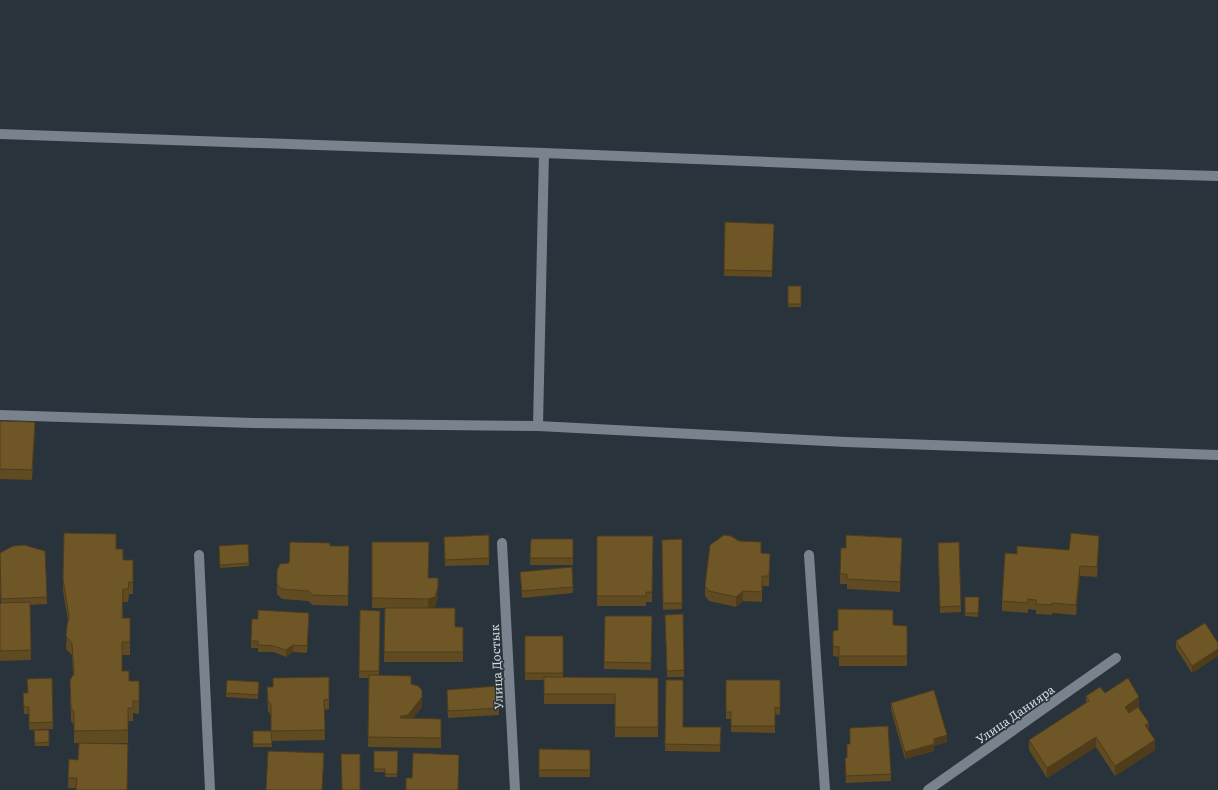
<svg xmlns="http://www.w3.org/2000/svg" width="1218" height="790" viewBox="0 0 1218 790" font-family="Literata,serif">
<rect width="100%" height="100%" fill="#29333b"/>
<g fill="none" stroke-linecap="round" stroke-linejoin="round">
<!-- minor -->
<g stroke="#78838d" stroke-width="10">
<polyline points="0,134 544,153 868,166 1218,176"/>
<polyline points="0,415 253,423 538,426 544,153"/>
<polyline points="538,426 846,442 1218,455"/>
<polyline points="502,543 515,790"/>
<polyline points="199,555 210,790"/>
<polyline points="809,555 825,790"/>
<polyline points="928,790 1116,658"/>
</g>
</g>
<!-- wall -->
<g fill="#5f4a21">
<polygon points="725,222 774,224 772,277 724,276"/>
<rect x="788" y="286" width="13" height="21"/>
<polygon points="0,421 35,432 32,480 0,479"/>
<polygon points="64,533 116,549 123,560 133,560 133,594 129,594 128,602 123,602 123,618 130,618 130,655 122,655 122,671 129,681 139,681 139,714 133,713 133,721 128,721 128,743 74,743 74,725 71,721 70,680 73,675 72,655 66,649 67,626 68,621 63,591"/>
<polygon points="489,535 489,565 445,566 444,537"/>
<polygon points="597,536 653,536 652,602 646,602 646,606 597,606"/>
<polygon points="531,539 573,539 573,565 530,565"/>
<polygon points="682,539 682,609 663,610 662,540"/>
<polygon points="739,541 761,553 770,554 769,586 762,586 762,602 743,601 736,607 709,601 705,596 705,586"/>
<polygon points="372,542 428,578 438,597 435,607 432,608 455,627 463,627 463,662 384,662 385,608 372,608"/>
<polygon points="248,544 249,566 220,568 219,546"/>
<polygon points="1099,545 1097,577 1080,576 1076,615 1052,613 1052,615 1036,614 1036,610 1028,609 1028,613 1002,611 1002,601 1017,554 1069,550"/>
<polygon points="330,546 349,546 348,606 313,605 308,601 282,599 277,594 277,570 289,563"/>
<polygon points="902,548 900,592 847,589 847,584 840,584 840,574"/>
<polygon points="938,549 961,606 961,612 940,613"/>
<polygon points="520,572 573,587 573,593 522,598"/>
<polygon points="0,585 47,597 47,604 30,605 31,660 0,661 0,603 1,603"/>
<polygon points="965,597 979,597 978,617 965,616"/>
<polygon points="360,610 380,611 379,675 411,684 422,700 422,707 413,718 441,719 441,748 368,747 369,678 359,678"/>
<polygon points="683,614 684,677 667,677 665,615"/>
<polygon points="605,616 652,616 651,670 604,669"/>
<polygon points="309,620 307,653 293,652 286,657 274,652 258,652 258,648 251,648 251,641"/>
<polygon points="893,625 907,626 907,666 839,666 839,657 833,656 833,631"/>
<polygon points="525,636 563,636 563,677 658,678 658,737 615,737 615,704 544,704 544,680 525,680"/>
<polygon points="1176,641 1218,643 1218,656 1192,673 1176,648"/>
<polygon points="329,677 329,709 324,710 325,740 272,741 272,747 253,747 253,731 271,731 271,715 268,711 267,687 273,687"/>
<polygon points="52,678 53,729 29,730 29,714 24,714 23,693 27,693"/>
<polygon points="666,680 683,727 721,727 720,752 665,751"/>
<polygon points="726,680 780,680 780,715 775,714 775,733 731,732 731,719 726,719"/>
<polygon points="259,682 258,699 226,697 226,693"/>
<polygon points="447,690 499,708 499,715 448,718"/>
<polygon points="1105,693 1139,707 1138,707 1149,731 1155,750 1115,776 1096,747 1047,778 1029,750 1029,740 1086,703 1086,696"/>
<polygon points="891,703 947,742 934,746 934,751 905,759 891,710"/>
<polygon points="34,730 49,730 49,746 35,746"/>
<polygon points="128,744 77,788 68,788 69,759 78,760"/>
<polygon points="539,749 590,750 590,777 539,777"/>
<polygon points="374,751 398,751 397,777 385,777 385,772 374,772"/>
<polygon points="845,758 891,774 891,781 846,783"/>
</g>
<!-- shaded-wall -->
<g fill="#4e3c1b">
<polygon points="35,422 35,432 32,480 32,470"/>
<polygon points="1099,536 1099,545 1097,577 1097,567"/>
<polygon points="902,538 902,548 900,592 900,582"/>
<polygon points="1080,566 1080,576 1076,615 1076,605"/>
<polygon points="438,587 438,597 435,607 428,609 428,599"/>
<polygon points="743,591 743,601 736,607 736,597"/>
<polygon points="293,645 293,652 286,657 286,650"/>
<polygon points="1218,649 1218,656 1192,673 1192,666"/>
<polygon points="422,690 422,707 408,724 400,718 401,716"/>
<polygon points="1139,697 1139,707 1125,716 1125,707"/>
<polygon points="1149,723 1149,733 1145,725"/>
<polygon points="947,735 947,742 934,746 934,739"/>
<polygon points="1096,737 1096,747 1047,778 1047,768"/>
<polygon points="1155,740 1155,750 1115,776 1115,766"/>
<polygon points="934,744 934,751 905,759 905,752"/>
</g>
<!-- building -->
<g fill="#6f5626" stroke="#4e3c1b">
<polygon points="725,222 774,224 772,271 724,270"/>
<rect x="788" y="286" width="13" height="18"/>
<polygon points="0,421 35,422 32,470 0,469"/>
<polygon points="64,533 116,534 116,549 123,549 123,560 133,560 133,582 129,582 128,589 123,589 122,618 130,618 130,642 122,642 122,671 129,671 129,681 139,681 139,701 133,701 133,708 128,708 128,730 74,731 74,712 71,708 70,680 74,674 72,643 66,636 67,626 69,616 63,579"/>
<polygon points="1071,533 1099,536 1097,567 1080,566 1076,605 1052,603 1052,605 1036,604 1036,600 1028,599 1028,603 1002,601 1005,553 1017,554 1017,546 1069,550"/>
<polygon points="489,535 489,558 445,560 444,537"/>
<polygon points="724,535 731,536 739,541 761,542 761,553 770,554 769,576 762,576 762,592 743,591 736,597 709,591 705,586 710,545"/>
<polygon points="846,535 902,538 900,582 847,579 847,574 840,574 841,548 846,548"/>
<polygon points="597,536 653,536 652,592 646,592 646,596 597,596"/>
<polygon points="531,539 573,539 573,558 530,558"/>
<polygon points="682,539 682,603 663,603 662,540"/>
<polygon points="290,542 330,543 330,546 349,546 348,596 313,595 308,591 282,589 277,584 277,570 280,564 289,563"/>
<polygon points="372,542 429,542 428,578 438,578 438,587 435,597 428,599 372,598"/>
<polygon points="959,542 961,606 940,607 938,543"/>
<polygon points="248,544 249,563 220,565 219,546"/>
<polygon points="24,545 45,551 47,597 1,599 0,553 13,546"/>
<polygon points="572,567 573,587 522,591 520,572"/>
<polygon points="965,597 979,597 978,613 965,613"/>
<polygon points="30,602 31,650 0,651 0,603"/>
<polygon points="385,608 455,608 455,627 463,627 463,652 384,652"/>
<polygon points="838,609 893,610 893,625 907,626 907,656 839,656 839,647 833,646 833,631 838,630"/>
<polygon points="258,610 309,613 307,646 293,645 286,650 274,646 258,645 258,641 251,641 252,619 258,619"/>
<polygon points="360,610 380,611 379,671 359,671"/>
<polygon points="683,614 684,670 667,671 665,615"/>
<polygon points="605,616 652,616 651,663 604,662"/>
<polygon points="1205,623 1218,643 1218,649 1192,666 1176,641"/>
<rect x="525" y="636" width="38" height="37"/>
<polygon points="369,675 411,676 411,684 418,686 422,690 422,697 408,715 401,716 400,718 441,719 441,738 368,737"/>
<polygon points="329,677 329,699 324,700 325,730 271,731 271,705 268,701 267,687 273,687 273,678"/>
<polygon points="544,677 658,678 658,727 615,727 615,694 544,694"/>
<polygon points="52,678 53,722 29,723 29,707 24,707 23,693 28,693 27,679"/>
<polygon points="1128,678 1139,697 1125,707 1129,713 1138,707 1149,723 1145,725 1155,740 1115,766 1096,737 1047,768 1029,740 1089,701 1086,696 1100,687 1105,693"/>
<polygon points="227,680 259,682 258,695 226,693"/>
<polygon points="666,680 683,680 683,727 721,727 720,745 665,744"/>
<polygon points="726,680 780,680 780,708 775,707 775,726 731,726 731,712 726,712"/>
<polygon points="497,686 499,708 448,711 447,690"/>
<polygon points="934,690 947,735 934,739 934,744 905,752 891,703"/>
<polygon points="888,726 891,774 846,776 845,758 847,758 847,744 850,744 850,728"/>
<polygon points="34,730 49,730 49,742 35,743"/>
<polygon points="253,731 271,731 272,744 253,744"/>
<polygon points="79,743 128,744 127,790 76,790 77,778 68,778 69,759 78,760"/>
<polygon points="539,749 590,750 590,770 539,770"/>
<polygon points="268,751 324,753 322,790 266,790"/>
<polygon points="374,751 398,751 397,774 385,774 385,769 374,769"/>
<polygon points="413,753 459,755 458,790 406,790 406,778 412,778"/>
<polygon points="341,754 360,754 360,790 342,790"/>
</g>
<g text-anchor="middle" dominant-baseline="central" stroke-width="3" stroke-linejoin="round" paint-order="stroke">
<!-- street labels -->
<g font-size="12" fill="#d3d9de" stroke="#29333b">
<text transform="translate(496 667) rotate(-93)">Улица Достык</text>
<text transform="translate(1015 714) rotate(-35)">Улица Данияра</text>
</g>
</g>
</svg>
